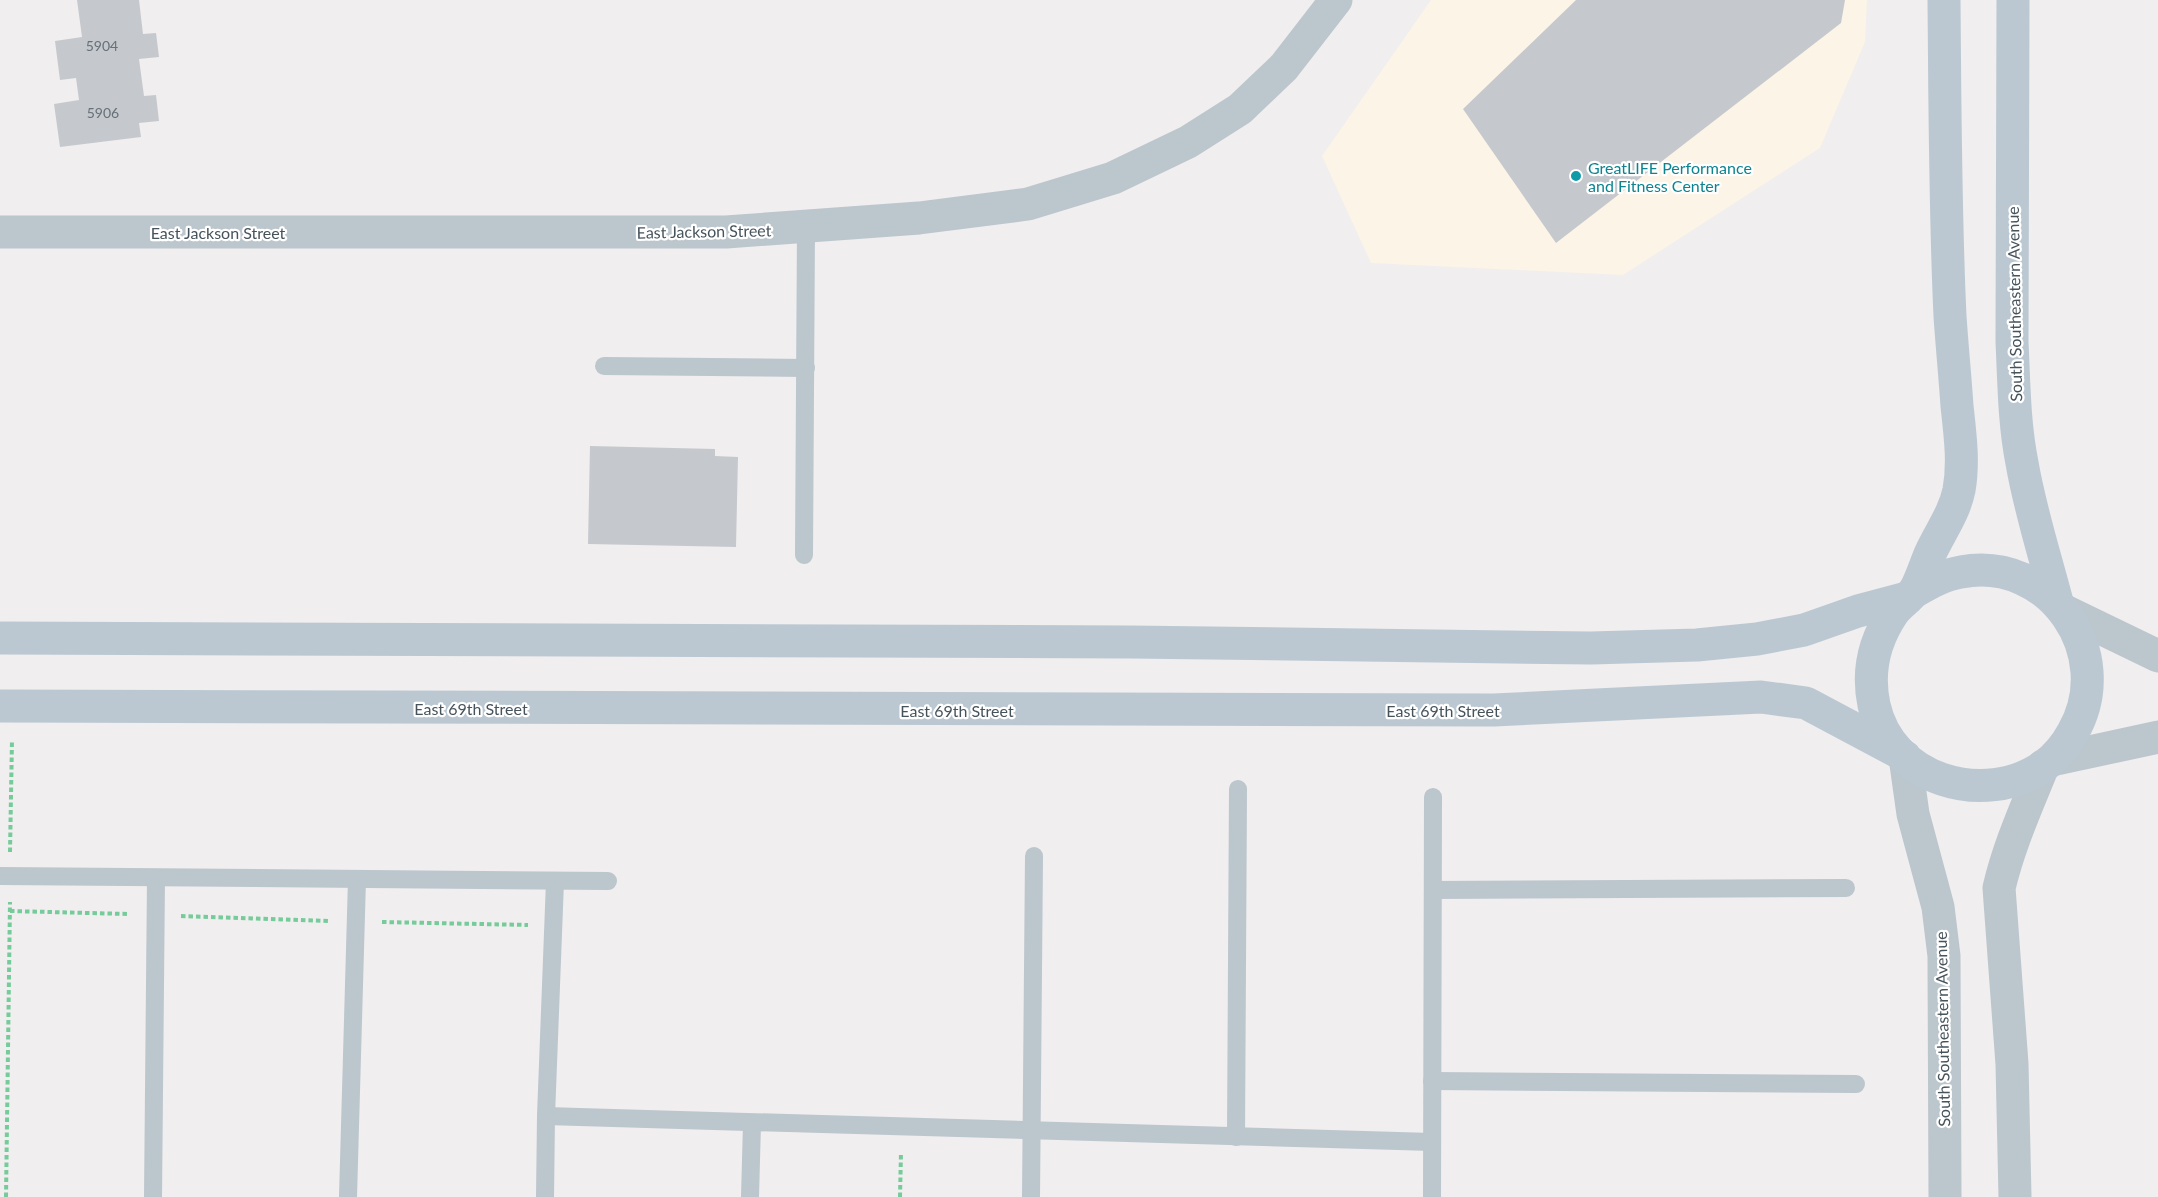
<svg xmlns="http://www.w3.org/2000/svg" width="2158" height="1197" viewBox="0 0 2158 1197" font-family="Lato,sans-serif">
<rect width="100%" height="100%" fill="#f0eeee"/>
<!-- commercial -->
<polygon fill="#fbf4e7" points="1431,0 1867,0 1865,42 1820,148 1623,275 1371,263 1322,156"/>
<!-- building -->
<g fill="#c5c9cd">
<polygon points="77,0 139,0 143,34 156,33 159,57 139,59 144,96 156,95 159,121 139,123 141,137 60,147 54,104 79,100 76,78 60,80 55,41 82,37"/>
<polygon points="1576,0 1845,0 1841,23 1556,243 1463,109"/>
<polygon points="590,446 715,449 715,456 738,457 736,547 588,544"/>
</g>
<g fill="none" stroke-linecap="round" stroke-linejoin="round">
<!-- path -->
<g stroke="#75cb9a" stroke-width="4" stroke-dasharray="4.5 3" stroke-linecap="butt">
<polyline points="10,852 12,740"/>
<polyline points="10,911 129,914"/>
<polyline points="181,916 330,921"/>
<polyline points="382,922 528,925"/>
<polyline points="6,1197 10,902"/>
<polyline points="900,1197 901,1152"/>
</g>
<!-- service -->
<g stroke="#bcc6cd" stroke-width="18">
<polyline points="604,366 806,368"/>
<polyline points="804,555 806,227"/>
<polyline points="0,876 608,881"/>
<polyline points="1433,890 1846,888"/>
<polyline points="1432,1081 1856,1084"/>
<polyline points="546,1116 1432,1142"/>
<polyline points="1236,1137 1238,789"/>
<polyline points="153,1197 156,878"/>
<polyline points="348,1197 357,879"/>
<polyline points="545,1197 546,1116 555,881"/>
<polyline points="750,1197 752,1123"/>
<polyline points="1031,1197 1034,856"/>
<polyline points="1432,1197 1433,797"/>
</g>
<!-- minor -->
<polyline stroke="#bcc6cd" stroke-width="33" points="0,232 726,232 919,218 1028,204 1113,178 1188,142 1240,109 1284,67 1336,0"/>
<!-- tertiary -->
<g stroke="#bcc6cd" stroke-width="33">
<polyline points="2063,610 2158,656"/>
<polyline points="1905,757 1913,814 1938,907 1944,956 1945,1197"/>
<polyline points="2052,760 2158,737"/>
<path d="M2015,1197l-3,-133 -13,-176c10,-43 28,-82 44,-122"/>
</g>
<!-- secondary -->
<g stroke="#bbc8d2" stroke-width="33">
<path d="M2013,0l-1,342c2,40 2,81 10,121 8,47 23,93 35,139"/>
<path d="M1914,592c14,-8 29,-17 47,-20 89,-17 157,82 112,160 -7,13 -17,25 -29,34 -60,42 -154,14 -170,-61 -7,-33 0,-64 19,-92 6,-9 16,-14 22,-23 6,-11 10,-24 15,-36 10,-22 24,-40 29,-64 5,-28 1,-56 -2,-84 -2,-30 -5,-60 -7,-90 -5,-105 -5,-211 -6,-316"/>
<polyline points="0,638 1130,642 1591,648 1697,645 1757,639 1804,630 1858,611 1907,598"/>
<polyline points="0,706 1494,710 1761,697 1806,703 1900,753"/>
</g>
</g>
<!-- markers -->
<circle fill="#0f9aa8" stroke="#fff" stroke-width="2" cx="1576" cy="176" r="6"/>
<g text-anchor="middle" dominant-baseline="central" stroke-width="4.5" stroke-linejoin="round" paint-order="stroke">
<!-- number labels -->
<g font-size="14" fill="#667078">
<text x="102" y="45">5904</text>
<text x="103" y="112">5906</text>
</g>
<!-- culture labels -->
<g font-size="16" fill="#0d838f" stroke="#fff" text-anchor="start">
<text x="1588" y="167">GreatLIFE Performance<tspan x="1588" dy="18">and Fitness Center</tspan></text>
</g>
<!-- street labels -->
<g font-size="16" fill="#46535b" stroke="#fff">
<text transform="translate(704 231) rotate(-1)">East Jackson Street</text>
<text x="218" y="232">East Jackson Street</text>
<text transform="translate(2014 304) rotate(-91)">South Southeastern Avenue</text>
<text x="471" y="708">East 69th Street</text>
<text x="957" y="710">East 69th Street</text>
<text x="1443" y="710">East 69th Street</text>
<text transform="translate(1942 1029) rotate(-91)">South Southeastern Avenue</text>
</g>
</g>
</svg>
